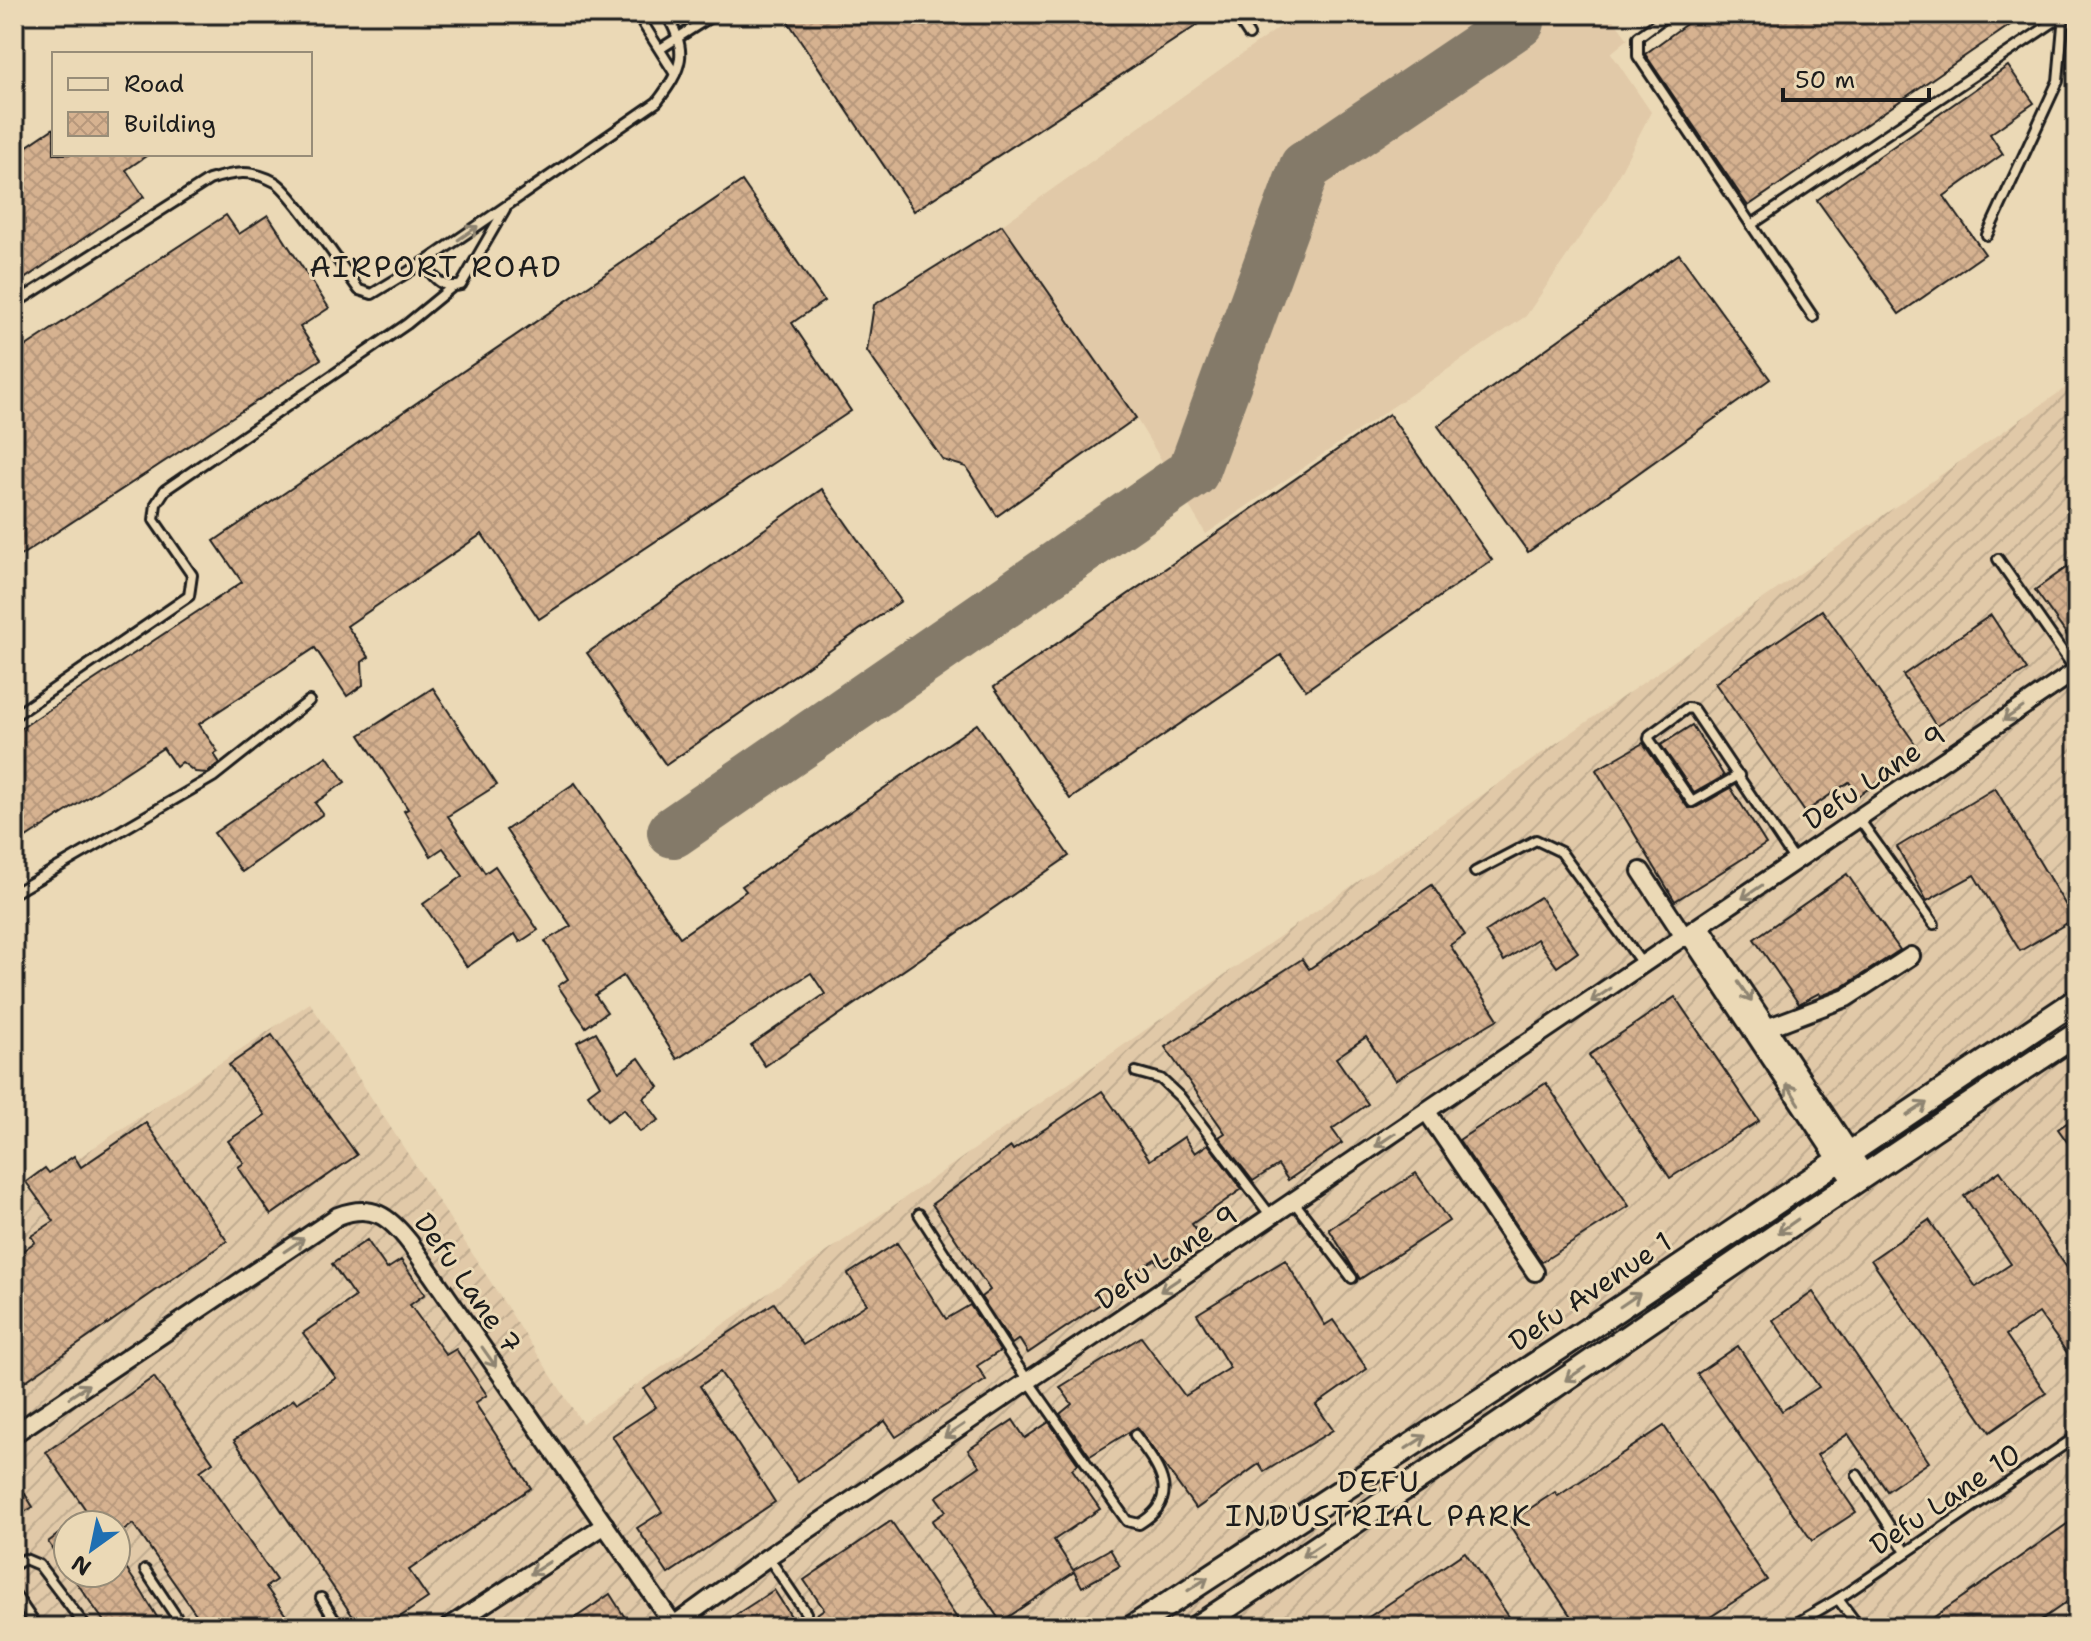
<svg xmlns="http://www.w3.org/2000/svg" width="2091" height="1641" viewBox="0 0 2091 1641" font-family="'Shantell Sans',sans-serif">
<defs>
<pattern id="industrial-furrows" width="10" height="10" patternUnits="userSpaceOnUse" patternTransform="scale(2)"><rect width="10" height="10" fill="#e1c9a8"/><path d="M-1 1l2-2M0 10L10 0M9 11l2-2" fill="none" stroke="#c0ac90"/></pattern>
<pattern id="building-cross-hatch" width="8" height="8" patternUnits="userSpaceOnUse" patternTransform="scale(2)"><rect width="8" height="8" fill="#d6b290"/><path d="M0 0l8 8M0 8l8-8" fill="none" stroke="#b7987c"/></pattern>
</defs>
<rect width="100%" height="100%" fill="#ebd9b6"/>
<filter id="ink" filterUnits="userSpaceOnUse"><feTurbulence type="fractalNoise" baseFrequency=".0125" numOctaves="2"/><feDisplacementMap in="SourceGraphic" scale="16" xChannelSelector="R" yChannelSelector="G"/><feConvolveMatrix kernelMatrix="1 2 1 2 8 2 1 2 1" color-interpolation-filters="sRGB"/></filter>
<g filter="url(#ink)">
<!-- built -->
<polygon fill="#e1c9a8" points="1298,14 1609,14 1628,39 1611,53 1651,112 1607,197 1526,316 1206,534 1136,418 1002,225"/>
<!-- industrial -->
<path fill="url(#industrial-furrows)" fill-rule="evenodd" d="M2077,380v1247h-2063v-426l296,-198 272,420zM68,1525h48v48h-48z"/>
<g fill="none" stroke-linecap="round" stroke-linejoin="round">
<!-- taxiway -->
<polyline stroke="#847a69" stroke-width="52" points="673,832 1193,472 1305,167 1519,22 1514,14"/>
</g>
<!-- building -->
<g fill="url(#building-cross-hatch)" stroke="#1c1c1c" stroke-width="2">
<polygon points="783,14 1214,14 914,211"/>
<polygon points="1700,14 2026,14 1748,206 1645,54"/>
<polygon points="2008,66 2034,103 1990,134 2003,154 1944,196 1985,254 1899,314 1817,200"/>
<polygon points="54,128 54,154 149,154 126,170 144,197 14,286 14,155"/>
<polygon points="742,181 824,301 792,323 851,411 539,619 482,534 347,626 369,657 362,662 363,685 347,696 315,648 199,724 218,752 214,754 220,763 207,773 195,772 182,762 176,767 163,748 14,846 14,733 242,582 214,541"/>
<polygon points="226,215 239,234 268,215 329,308 300,327 321,359 14,560 14,354"/>
<polygon points="1002,225 1136,418 997,516 966,467 943,460 867,351 874,305"/>
<polygon points="1679,254 1770,379 1528,552 1438,426"/>
<polygon points="1389,414 1492,560 1306,690 1281,655 1070,799 994,687"/>
<polygon points="822,489 901,601 666,765 587,653"/>
<polygon points="2077,560 2077,649 2035,590"/>
<polygon points="1822,610 1918,748 1918,754 1858,796 1849,782 1805,812 1715,683"/>
<polygon points="1991,615 2027,670 1936,726 1903,675"/>
<polygon points="433,688 497,785 448,816 485,873 495,866 538,930 520,942 515,934 467,967 423,904 463,876 443,848 431,856 404,811 408,809 360,735"/>
<polygon points="977,724 1069,856 765,1066 751,1045 825,994 811,973 677,1059 623,976 595,995 607,1012 586,1027 558,986 568,979 545,941 571,926 506,830 575,783 680,937 746,891 742,886"/>
<polygon points="1692,725 1724,776 1694,793 1661,745"/>
<polygon points="1643,743 1688,808 1695,808 1731,788 1766,844 1675,901 1596,770"/>
<polygon points="327,756 345,782 315,803 323,814 242,872 214,833"/>
<polygon points="1995,788 2074,919 2020,951 1974,875 1927,901 1897,847"/>
<polygon points="1847,874 1900,950 1841,988 1821,996 1819,993 1799,1004 1754,939"/>
<polygon points="1432,885 1465,935 1450,945 1498,1019 1395,1080 1366,1037 1336,1058 1368,1104 1332,1129 1342,1143 1288,1180 1278,1165 1253,1181 1219,1137 1225,1133 1165,1047 1302,959 1309,969"/>
<polygon points="1540,897 1578,952 1557,967 1537,939 1504,961 1485,932"/>
<polygon points="1675,997 1759,1121 1670,1178 1589,1055"/>
<polygon points="596,1032 619,1072 639,1058 659,1087 643,1098 659,1120 640,1132 624,1109 607,1121 588,1094 600,1085 577,1042"/>
<polygon points="272,1035 357,1155 271,1215 238,1167 244,1163 228,1141 265,1115 229,1065"/>
<polygon points="1546,1083 1629,1206 1542,1262 1459,1140"/>
<polygon points="1102,1091 1150,1160 1184,1137 1195,1153 1208,1144 1242,1189 1192,1224 1200,1236 1158,1264 1155,1259 1111,1288 1115,1294 1028,1353 1019,1339 1012,1344 981,1297 990,1290 932,1204 1011,1147 1013,1150"/>
<polygon points="2077,1116 2077,1156 2058,1129"/>
<polygon points="146,1123 227,1241 14,1389 14,1257 35,1242 31,1236 54,1221 26,1182 45,1168 49,1173 74,1156 81,1167"/>
<polygon points="2000,1171 2077,1282 2077,1367 2039,1313 2006,1335 2046,1393 1990,1432 1871,1260 1929,1220 1976,1287 2011,1264 1964,1196"/>
<polygon points="1416,1173 1449,1221 1360,1279 1329,1229"/>
<polygon points="367,1240 387,1269 401,1260 425,1294 410,1305 446,1355 456,1349 470,1370 487,1395 475,1403 531,1488 409,1570 428,1598 385,1627 360,1627 234,1440 294,1399 297,1403 336,1378 303,1333 355,1297 332,1264"/>
<polygon points="897,1243 946,1319 970,1305 1000,1351 977,1366 986,1380 896,1437 885,1421 798,1482 720,1372 700,1386 775,1502 668,1574 637,1528 662,1512 612,1436 656,1407 644,1389 774,1303 803,1345 867,1304 848,1274"/>
<polygon points="1285,1260 1325,1325 1333,1320 1367,1369 1316,1405 1333,1430 1264,1472 1259,1464 1196,1509 1137,1427 1090,1456 1060,1414 1072,1404 1060,1387 1141,1337 1185,1396 1230,1368 1197,1314"/>
<polygon points="1813,1292 1929,1462 1887,1491 1848,1434 1817,1455 1856,1512 1812,1541 1697,1374 1738,1346 1782,1411 1819,1387 1773,1320"/>
<polygon points="154,1377 213,1462 200,1471 276,1580 266,1587 294,1627 205,1627 133,1524 116,1536 116,1525 71,1525 88,1513 46,1452"/>
<polygon points="1013,1420 1025,1438 1049,1422 1078,1464 1072,1469 1100,1509 1054,1540 1073,1570 1110,1549 1120,1566 1082,1587 1074,1572 1001,1622 932,1521 946,1511 936,1497 980,1466 968,1450"/>
<polygon points="1664,1426 1767,1580 1695,1627 1578,1627 1508,1523 1555,1492 1558,1496"/>
<polygon points="14,1476 33,1507 14,1518"/>
<polygon points="2077,1517 2077,1595 2031,1627 1920,1627"/>
<polygon points="891,1521 963,1627 717,1627 774,1590 798,1627 824,1609 804,1580"/>
<polygon points="68,1527 68,1550 58,1557 48,1542"/>
<polygon points="1465,1552 1516,1627 1354,1627 1418,1584"/>
<polygon points="116,1554 140,1589 163,1627 108,1627 70,1573 116,1573"/>
<polygon points="610,1594 631,1627 562,1627"/>
</g>
<g fill="none" stroke-linecap="round" stroke-linejoin="round">
<!-- highway-tunnel -->
<polyline stroke="#c2b397" stroke-width="28" stroke-dasharray="28 14" stroke-linecap="butt" points="14,17 18,14"/>
<defs>
<g id="lane">
<polyline points="637,14 675,74"/>
<polyline points="1235,14 1249,35"/>
<polyline points="1669,14 1638,37 1638,56 1813,317"/>
<polyline points="660,49 715,14"/>
<polyline points="1751,225 2064,15"/>
<polyline points="1987,235 2058,81 2064,14"/>
<path d="M428,260v9c9,13 18,20 33,16l44,-76"/>
<path d="M14,304l195,-124c25,-8 43,-11 66,2 15,7 70,89 84,108l13,4 56,-34 229,-158c26,-34 32,-51 9,-88"/>
<polyline points="1998,559 2076,671"/>
<polyline points="14,716 189,596 192,575 154,520 156,504 165,490 407,324 452,287"/>
<polyline points="1739,775 1692,802 1649,739 1650,735 1687,708 1693,709 1795,861"/>
<polyline points="1859,819 1934,924"/>
<polyline points="1475,872 1536,840 1561,852 1643,965"/>
<polyline points="14,893 213,777 309,701"/>
<polyline points="1136,1072 1161,1079 1181,1098 1271,1216"/>
<polyline points="1294,1202 1352,1278"/>
<path d="M919,1214l96,148 112,159 12,3c45,-27 19,-57 -4,-89"/>
<polyline points="1857,1475 1906,1552"/>
<polyline points="768,1557 806,1613"/>
<polyline points="14,1565 25,1559 39,1565 86,1627"/>
<polyline points="145,1570 183,1627"/>
<polyline points="14,1593 37,1627"/>
<polyline points="321,1598 339,1627"/>
<polyline points="1838,1599 1859,1627"/>
<polyline points="1790,1627 1838,1599 2077,1436"/>
<polyline points="2064,1627 2077,1618"/>
</g>
<g id="street">
<polyline points="1641,871 1685,938"/>
<polyline points="1701,927 1865,1174"/>
<polyline points="1689,935 1852,1182"/>
<polyline points="1769,1027 1846,998 1911,956"/>
<polyline points="1427,1112 1535,1272"/>
<path d="M14,1434l324,-218c34,-13 51,0 72,27l265,384"/>
<polyline points="674,1625 768,1557 2077,670"/>
<polyline points="449,1627 605,1525"/>
</g>
<g id="secondary">
<polyline points="1133,1627 1566,1344 2077,1000"/>
<path d="M1197,1627c296,-194 584,-400 880,-593"/>
</g>
</defs>
<!-- lane casing -->
<use href="#lane" stroke="#1c1c1c" stroke-width="14"/>
<!-- street casing -->
<use href="#street" stroke="#1c1c1c" stroke-width="22"/>
<!-- secondary casing -->
<use href="#secondary" stroke="#1c1c1c" stroke-width="28"/>
<!-- lane -->
<use href="#lane" stroke="#ebd9b6" stroke-width="8"/>
<!-- street -->
<use href="#street" stroke="#ebd9b6" stroke-width="16"/>
<!-- secondary -->
<use href="#secondary" stroke="#ebd9b6" stroke-width="22"/>
</g>
<!-- one-way arrows -->
<defs><path id="oneway-shaft" d="M-6 0H5M1.5-3L5.5 0L1.5 3" fill="none" stroke-width="1.6" stroke-linecap="round" stroke-linejoin="round" transform="scale(2)"/></defs>
<g stroke="#8e8471">
<use href="#oneway-shaft" transform="translate(468 233) rotate(-35)"/>
<use href="#oneway-shaft" transform="translate(2013 714) rotate(146)"/>
<use href="#oneway-shaft" transform="translate(1752 892) rotate(146)"/>
<use href="#oneway-shaft" transform="translate(1745 992) rotate(56)"/>
<use href="#oneway-shaft" transform="translate(1601 995) rotate(146)"/>
<use href="#oneway-shaft" transform="translate(1793 1094) rotate(-123)"/>
<use href="#oneway-shaft" transform="translate(1917 1109) rotate(-33)"/>
<use href="#oneway-shaft" transform="translate(1385 1140) rotate(146)"/>
<use href="#oneway-shaft" transform="translate(1788 1226) rotate(145)"/>
<use href="#oneway-shaft" transform="translate(294 1245) rotate(-34)"/>
<use href="#oneway-shaft" transform="translate(1170 1285) rotate(146)"/>
<use href="#oneway-shaft" transform="translate(1630 1300) rotate(-34)"/>
<use href="#oneway-shaft" transform="translate(489 1357) rotate(55)"/>
<use href="#oneway-shaft" transform="translate(1575 1374) rotate(146)"/>
<use href="#oneway-shaft" transform="translate(79 1391) rotate(-34)"/>
<use href="#oneway-shaft" transform="translate(954 1431) rotate(146)"/>
<use href="#oneway-shaft" transform="translate(1416 1442) rotate(-33)"/>
<use href="#oneway-shaft" transform="translate(1312 1550) rotate(146)"/>
<use href="#oneway-shaft" transform="translate(540 1568) rotate(147)"/>
<use href="#oneway-shaft" transform="translate(1198 1584) rotate(-33)"/>
</g>
</g>
<g text-anchor="middle" dominant-baseline="central" stroke-width="6" stroke-linejoin="round" paint-order="stroke">
<!-- street labels -->
<g font-size="28" fill="#1c1c1c" stroke="#ebd9b6">
<text transform="translate(1874 777) rotate(-34)">Defu Lane 9</text>
<text transform="translate(1166 1257) rotate(-34)">Defu Lane 9</text>
<text transform="translate(468 1283) rotate(55)">Defu Lane 7</text>
<text transform="translate(1590 1291) rotate(-34)">Defu Avenue 1</text>
<text transform="translate(1945 1499) rotate(-34)">Defu Lane 10</text>
</g>
<!-- neighbourhood labels -->
<g font-size="30" letter-spacing="2" fill="#1c1c1c" stroke="#ebd9b6">
<text x="436" y="266">AIRPORT ROAD</text>
<text x="1379" y="1481">DEFU<tspan x="1379" dy="34">INDUSTRIAL PARK</tspan></text>
</g>
</g>
<!-- margin -->
<rect width="2091" height="1641" fill="none" stroke="#ebd9b6" stroke-width="48"/>
<rect x="24" y="24" width="2043" height="1593" fill="none" stroke="#1c1c1c" stroke-width="3" filter="url(#ink)"/>
<!-- legend -->
<rect x="52" y="52" width="260" height="104" fill="#ebd9b6" stroke="#988d78" stroke-width="2"/>
<rect x="68" y="78" width="40" height="12" fill="#ebd9b6" stroke="#988d78" stroke-width="2"/>
<text x="124" y="92" font-size="24" fill="#1c1c1c">Road</text>
<rect x="68" y="112" width="40" height="24" fill="url(#building-cross-hatch)" stroke="#988d78" stroke-width="2"/>
<text x="124" y="132" font-size="24" fill="#1c1c1c">Building</text>
<!-- north arrow -->
<g transform="translate(92 1549) rotate(213)"><circle r="38" fill="#ebd9b6" stroke="#988d78" stroke-width="2"/>
<path d="M0-6L14 30L0 20L-14 30Z" fill="#1f6fb2"/>
<text y="-12" font-size="22" font-weight="bold" text-anchor="middle" fill="#1c1c1c">N</text>
</g>
<!-- scale -->
<path d="M1783 88v12h146v-12" fill="none" stroke="#1c1c1c" stroke-width="4"/>
<text x="1795" y="88" font-size="24" fill="#1c1c1c" stroke="#ebd9b6" stroke-width="6" paint-order="stroke">50 m</text>
</svg>
